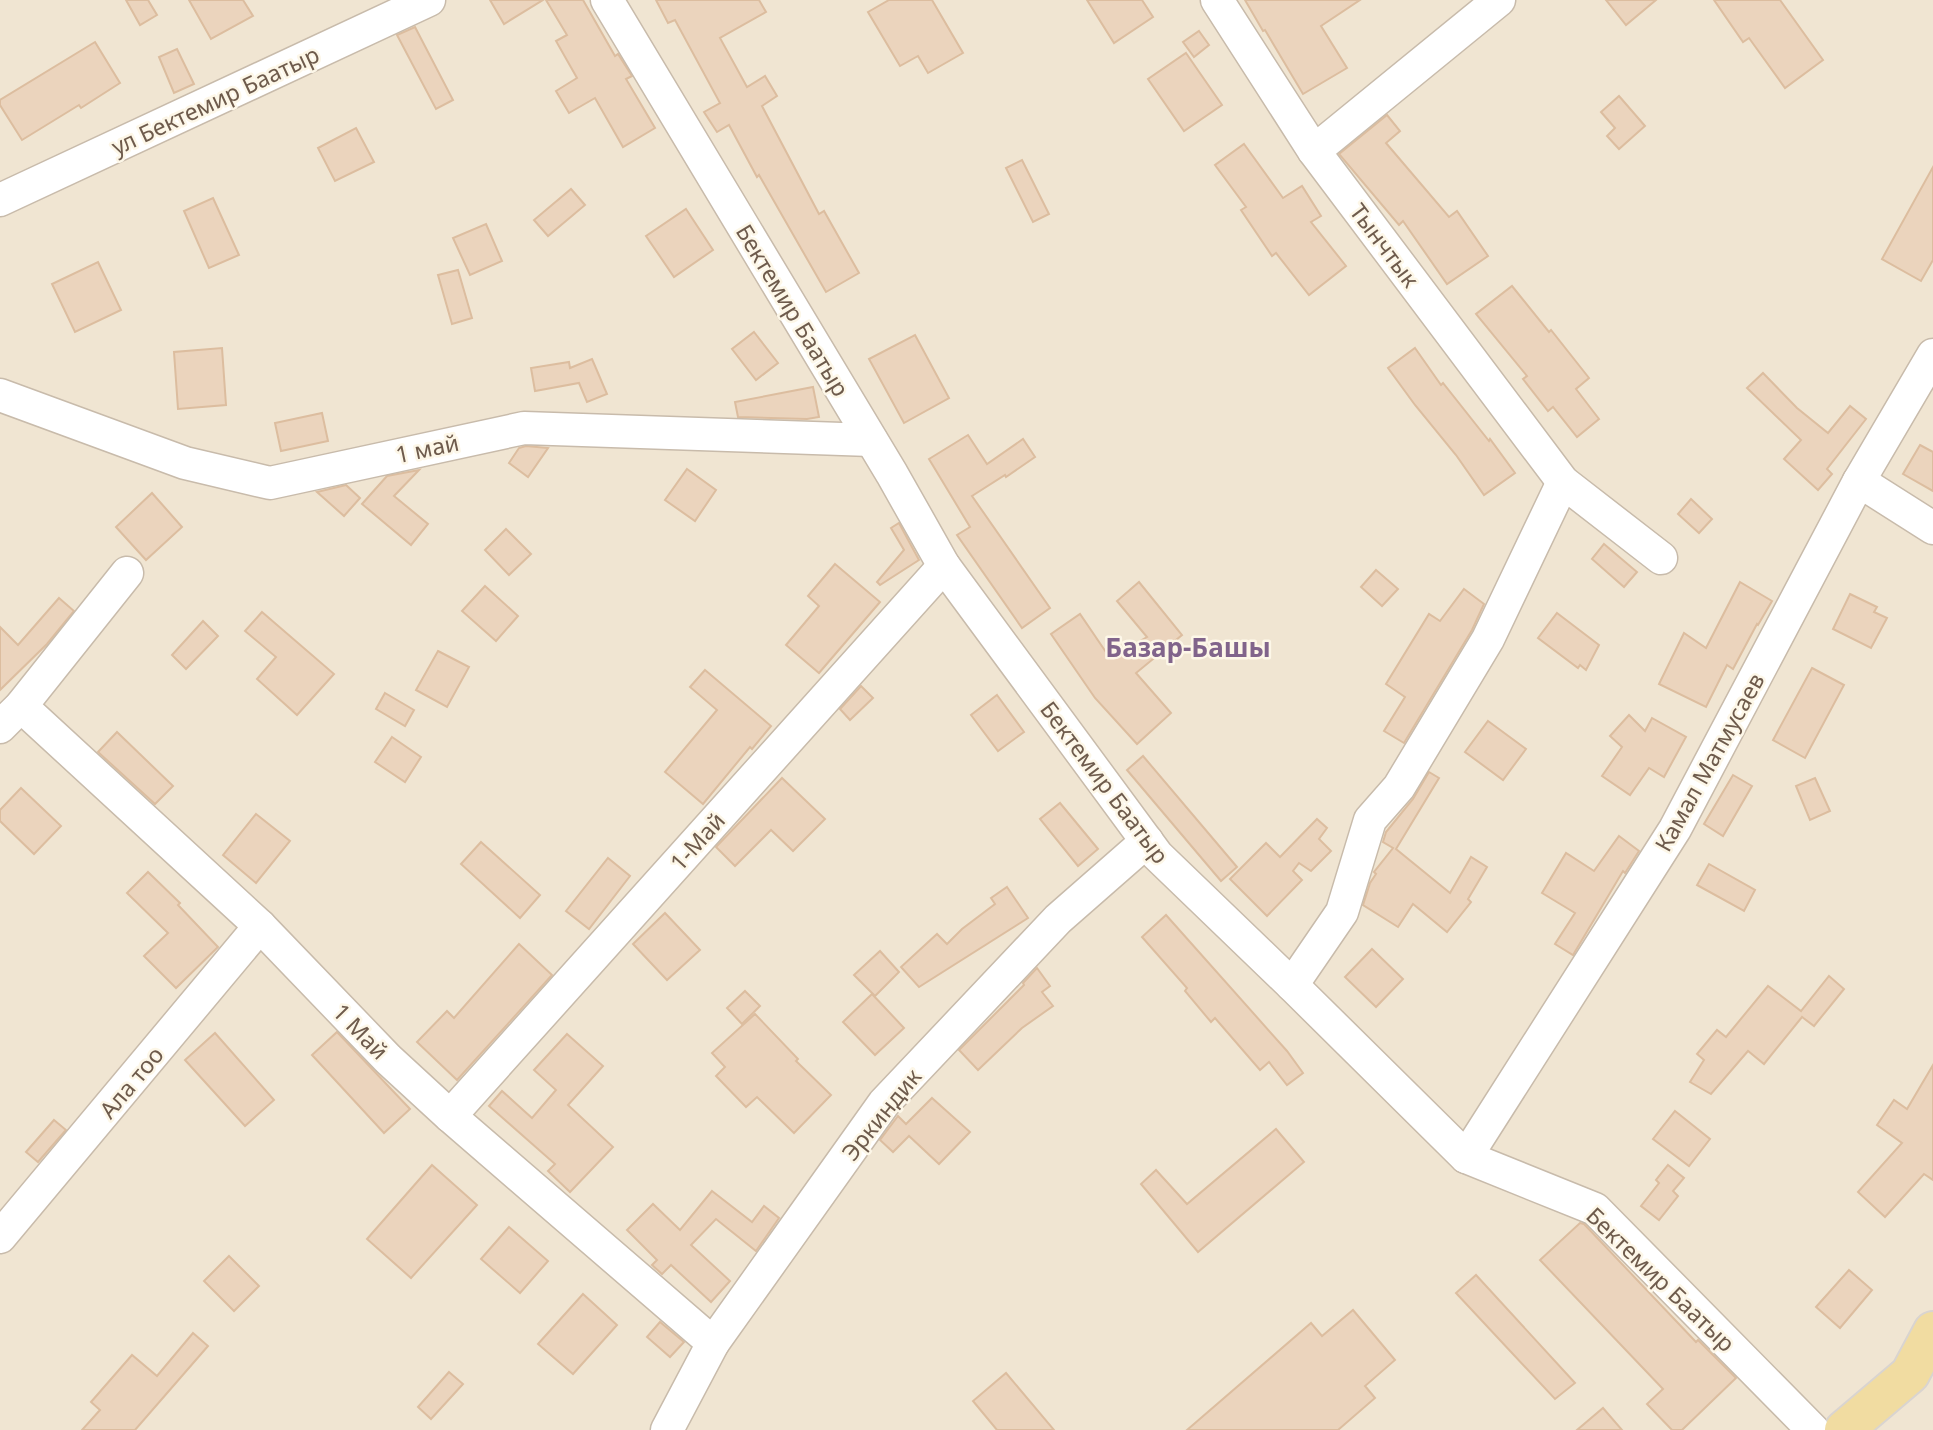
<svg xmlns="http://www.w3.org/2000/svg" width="1933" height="1430" viewBox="0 0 1933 1430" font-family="'Noto Sans',sans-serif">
<rect width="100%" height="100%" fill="#f9f3e2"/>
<!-- residential -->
<rect fill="#f0e5d2" x="0" y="0" width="1933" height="1430"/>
<!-- building -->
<g fill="#ebd4bd" stroke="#dcbd9f" stroke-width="2">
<polygon points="126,0 148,0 157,15 140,25"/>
<polygon points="189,0 243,0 253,16 211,39"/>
<polygon points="490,0 543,0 504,24"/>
<polygon points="546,0 583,0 615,56 618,54 632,76 626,79 655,128 623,147 595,98 569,113 556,91 577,78 556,41 567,35"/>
<polygon points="656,0 759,0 766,12 720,38 747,87 765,76 777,96 762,106 819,214 824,211 859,273 826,292 759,175 757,177 729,125 717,132 704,112 720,103 675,20 668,23"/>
<polygon points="889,0 932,0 963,53 928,73 918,56 900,66 868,12"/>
<polygon points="1087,0 1142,0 1153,17 1114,43"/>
<polygon points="1245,0 1360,0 1321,26 1347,68 1303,94 1265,30 1263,31"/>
<polygon points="1606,0 1656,0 1626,25"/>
<polygon points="1714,0 1780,0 1823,60 1785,88 1749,38 1743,42"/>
<polygon points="415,27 453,100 436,109 397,35"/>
<polygon points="1199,31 1209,45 1194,57 1183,42"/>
<polygon points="95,42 120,83 81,108 79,105 22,140 0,105 0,100"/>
<polygon points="177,49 194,84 174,93 159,57"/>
<polygon points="1186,53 1222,105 1184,131 1148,79"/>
<polygon points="1619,96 1645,126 1619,149 1607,136 1615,128 1601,112"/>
<polygon points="1387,115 1400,131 1386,143 1449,217 1457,211 1488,256 1447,284 1403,221 1399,225 1339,154"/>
<polygon points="356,128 374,162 335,181 318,148"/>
<polygon points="1244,144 1283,198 1302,186 1321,216 1311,222 1346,266 1309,295 1276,253 1272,256 1241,210 1246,207 1215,165"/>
<polygon points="1022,160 1049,214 1033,222 1006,168"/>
<polygon points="1933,167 1933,260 1921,281 1882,259"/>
<polygon points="571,189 585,205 548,236 534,220"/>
<polygon points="213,198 239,255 209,268 184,211"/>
<polygon points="686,209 713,250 674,277 646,236"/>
<polygon points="486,224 502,261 470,275 453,238"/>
<polygon points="98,262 121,310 75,332 52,284"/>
<polygon points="458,270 472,318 452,324 438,275"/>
<polygon points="1512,286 1549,332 1551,330 1589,378 1576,389 1599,419 1577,437 1553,407 1548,411 1523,379 1527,376 1476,314"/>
<polygon points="754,332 778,363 756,380 732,349"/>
<polygon points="915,335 949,398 904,423 869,359"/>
<polygon points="222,348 226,405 178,409 174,352"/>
<polygon points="1415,348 1441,385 1443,383 1489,441 1490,439 1515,473 1484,495 1456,455 1415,405 1388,368"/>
<polygon points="592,359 607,394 587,402 579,383 535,391 531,368 569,362 570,368"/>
<polygon points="1763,373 1797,408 1828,433 1850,406 1866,419 1827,469 1832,474 1818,490 1784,459 1801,440 1747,388"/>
<polygon points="813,387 819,417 807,419 738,417 735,402"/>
<polygon points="322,413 328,441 281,451 275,423"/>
<polygon points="968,435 987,464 1023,439 1035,457 1006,477 1005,475 972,496 1050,608 1022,628 957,535 970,527 929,459"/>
<polygon points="1920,445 1933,452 1933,491 1903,474"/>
<polygon points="526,446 548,448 528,477 509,463 519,448"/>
<polygon points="687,469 716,490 695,521 665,500"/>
<polygon points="419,470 394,496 428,524 411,545 362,504 387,476"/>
<polygon points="346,485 360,498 344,516 317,492"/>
<polygon points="152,493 182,527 146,560 116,527"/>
<polygon points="1691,499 1712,519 1699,533 1678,514"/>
<polygon points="899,523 919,560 880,585 877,582 904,550 891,528"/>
<polygon points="506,529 531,554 509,575 485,550"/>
<polygon points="1604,544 1637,572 1624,587 1592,559"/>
<polygon points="835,564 880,602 819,673 786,645 819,606 808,596"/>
<polygon points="1376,570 1398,589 1382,606 1361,587"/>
<polygon points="1139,582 1182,635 1136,673 1171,713 1137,744 1095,698 1051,634 1080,614 1110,658 1147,637 1117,601"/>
<polygon points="1740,582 1772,601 1758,625 1757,624 1733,669 1727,665 1706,707 1659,684 1684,633 1706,648"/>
<polygon points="485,586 518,616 496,641 462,611"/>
<polygon points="1464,589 1484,604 1472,630 1404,743 1384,731 1405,697 1386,684 1429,614 1440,621"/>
<polygon points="1850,594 1877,607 1874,612 1887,618 1871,648 1833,629"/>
<polygon points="59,598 74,611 47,644 0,690 0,627 18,645"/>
<polygon points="262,612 334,674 297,715 257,679 276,657 245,631"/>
<polygon points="1557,613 1599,645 1586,670 1580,665 1578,668 1538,638"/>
<polygon points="203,621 218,636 186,669 172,655"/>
<polygon points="438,651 469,667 447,707 416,690"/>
<polygon points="1812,668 1844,685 1805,758 1773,740"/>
<polygon points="705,670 771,726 752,749 750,747 703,804 665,772 717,710 690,687"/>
<polygon points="861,686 873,698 850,720 840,709"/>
<polygon points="385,693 414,710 405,726 376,709"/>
<polygon points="997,695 1024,732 998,751 971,715"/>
<polygon points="1629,715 1645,731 1652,718 1686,737 1664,777 1649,768 1630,795 1602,776 1622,747 1610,736"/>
<polygon points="1488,721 1526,749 1503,780 1465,752"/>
<polygon points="117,732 173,786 155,804 98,752"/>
<polygon points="392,737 421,757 405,782 375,762"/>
<polygon points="1143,756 1237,867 1221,881 1127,770"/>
<polygon points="1429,772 1439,778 1396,849 1450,893 1471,857 1487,867 1468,899 1471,902 1447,932 1413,904 1398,927 1363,905 1370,883 1376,874 1374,872 1393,848 1383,842 1386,832 1413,799"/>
<polygon points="1733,775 1752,786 1723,836 1704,824"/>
<polygon points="782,778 825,819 793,851 771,830 735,866 716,847"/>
<polygon points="1815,778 1830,811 1810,820 1796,786"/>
<polygon points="21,788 61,826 34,854 0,821 0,810"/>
<polygon points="1060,803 1098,849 1078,866 1040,819"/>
<polygon points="256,814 290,841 256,883 223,855"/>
<polygon points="1317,819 1327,828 1319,839 1331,851 1311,871 1299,863 1293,871 1302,880 1267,916 1230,879 1266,843 1280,857"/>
<polygon points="1619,836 1639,851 1625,873 1623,871 1573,955 1555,944 1575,913 1542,893 1566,853 1594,871"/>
<polygon points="481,842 540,895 520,918 461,864"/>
<polygon points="608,858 630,876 589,929 566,911"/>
<polygon points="1709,864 1755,890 1744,911 1697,885"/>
<polygon points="148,872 180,903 178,905 218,947 176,988 144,956 168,933 127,893"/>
<polygon points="1007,887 1028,918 919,987 901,967 937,934 947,944 962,929 995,904 991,898"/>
<polygon points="665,913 700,950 667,980 633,944"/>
<polygon points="1166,915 1287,1051 1303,1073 1287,1085 1269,1062 1260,1070 1215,1018 1211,1022 1185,991 1187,988 1142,937"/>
<polygon points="519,944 552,975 457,1080 417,1042 447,1011 454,1018"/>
<polygon points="1372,949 1403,979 1376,1007 1345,977"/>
<polygon points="880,951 899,972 875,996 854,975"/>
<polygon points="1037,968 1050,986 1042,992 1053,1006 1022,1028 978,1070 959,1050 1024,985 1023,983"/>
<polygon points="1829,976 1844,989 1814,1026 1802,1017 1764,1064 1748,1051 1711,1094 1690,1082 1704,1060 1697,1054 1717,1030 1726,1037 1768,986 1801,1011"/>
<polygon points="745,991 760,1006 742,1024 727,1008"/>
<polygon points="872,994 904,1028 875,1055 843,1022"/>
<polygon points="755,1014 798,1059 796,1061 831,1095 794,1133 757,1097 746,1107 716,1076 725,1067 712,1053"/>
<polygon points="337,1032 410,1109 384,1133 312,1055"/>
<polygon points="215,1033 274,1100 245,1126 185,1060"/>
<polygon points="567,1034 603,1066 568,1105 613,1147 570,1192 548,1171 555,1164 489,1106 502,1091 532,1118 556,1090 534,1070"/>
<polygon points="1933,1065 1933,1180 1924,1174 1885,1217 1858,1192 1902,1143 1877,1125 1894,1100 1907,1109"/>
<polygon points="932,1098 970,1132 939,1164 909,1136 893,1152 880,1140 898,1116 906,1124"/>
<polygon points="1675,1111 1710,1139 1689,1166 1653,1139"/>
<polygon points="54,1120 66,1130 38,1162 26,1152"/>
<polygon points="1276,1129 1304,1162 1198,1252 1141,1184 1156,1170 1187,1204"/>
<polygon points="432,1165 477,1205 411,1278 367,1239"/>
<polygon points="1668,1165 1684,1178 1673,1191 1678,1196 1659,1220 1641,1206 1659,1183 1656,1180"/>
<polygon points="712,1191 752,1222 764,1206 779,1218 756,1251 716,1219 691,1245 730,1281 711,1302 671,1265 662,1274 652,1265 657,1260 627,1230 653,1204 680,1230"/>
<polygon points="1580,1223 1584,1224 1696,1342 1698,1340 1736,1378 1682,1430 1672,1430 1647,1404 1663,1389 1540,1260"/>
<polygon points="509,1227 548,1261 520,1293 481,1259"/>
<polygon points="229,1256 259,1286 234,1311 204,1281"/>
<polygon points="1849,1270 1872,1290 1840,1328 1816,1307"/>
<polygon points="1476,1275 1575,1383 1555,1399 1456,1293"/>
<polygon points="583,1294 617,1325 573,1374 538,1344"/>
<polygon points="1353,1310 1395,1360 1365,1386 1375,1398 1338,1430 1187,1430 1311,1323 1322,1336"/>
<polygon points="660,1322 684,1342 670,1357 647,1337"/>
<polygon points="193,1333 208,1346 135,1430 82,1430 100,1410 91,1402 132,1355 157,1376"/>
<polygon points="449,1372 463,1384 431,1419 418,1407"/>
<polygon points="1006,1373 1054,1430 997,1430 973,1401"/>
<polygon points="1603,1408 1622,1430 1577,1430"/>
</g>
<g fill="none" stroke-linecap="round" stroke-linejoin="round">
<defs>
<g id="minor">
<polyline points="607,0 892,474 944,566 1157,855 1292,985 1466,1157 1595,1209 1813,1430"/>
<polyline points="1217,0 1314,151 1563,482 1661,558"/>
<polyline points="1314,151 1499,0"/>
<polyline points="0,200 429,0"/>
<polyline points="0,395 185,463 270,483 524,428 871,440"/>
<polyline points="1859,481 1933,528"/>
<polyline points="21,706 260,926 388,1059 450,1116 713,1343"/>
<polyline points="0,727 21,706 127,573"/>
<polyline points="1292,985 1342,912 1370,820 1399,787 1488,639 1563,482"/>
<polyline points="450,1116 944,566"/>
<polyline points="1466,1157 1675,829 1859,481 1933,355"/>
<polyline points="0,1237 260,926"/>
<polyline points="667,1430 713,1343 884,1103 1058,919 1147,841"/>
</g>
<polyline id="major" points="1844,1430 1910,1374 1933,1331"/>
</defs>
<!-- minor casing -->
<use href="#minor" stroke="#c8bbab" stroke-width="35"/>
<!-- major casing -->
<use href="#major" stroke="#d9d4d0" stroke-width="42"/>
<!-- minor -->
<use href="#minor" stroke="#fff" stroke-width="32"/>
<!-- major -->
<use href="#major" stroke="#f1dca1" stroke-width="38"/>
</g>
<g text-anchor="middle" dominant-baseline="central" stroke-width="5" stroke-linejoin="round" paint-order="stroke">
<!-- street labels -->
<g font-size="23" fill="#6e5b4c" stroke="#fdf7e8">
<text transform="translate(215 100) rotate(-25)">ул Бектемир Баатыр</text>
<text transform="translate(1385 245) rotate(53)">Тынчтык</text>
<text transform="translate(793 310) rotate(59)">Бектемир Баатыр</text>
<text transform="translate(427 448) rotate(-12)">1 май</text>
<text transform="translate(1709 762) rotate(-61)">Камал Матмусаев</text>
<text transform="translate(1105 782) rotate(53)">Бектемир Баатыр</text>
<text transform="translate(697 841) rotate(-48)">1-Май</text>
<text transform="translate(361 1031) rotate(46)">1 Май</text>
<text transform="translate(131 1082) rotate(-50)">Ала тоо</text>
<text transform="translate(881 1114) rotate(-51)">Эркиндик</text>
<text transform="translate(1661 1279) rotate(44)">Бектемир Баатыр</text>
</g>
<!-- quarter labels -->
<g font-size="26" font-weight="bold" fill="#81648b" stroke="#fdf7e8">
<text x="1188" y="647">Базар-Башы</text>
</g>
</g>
</svg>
